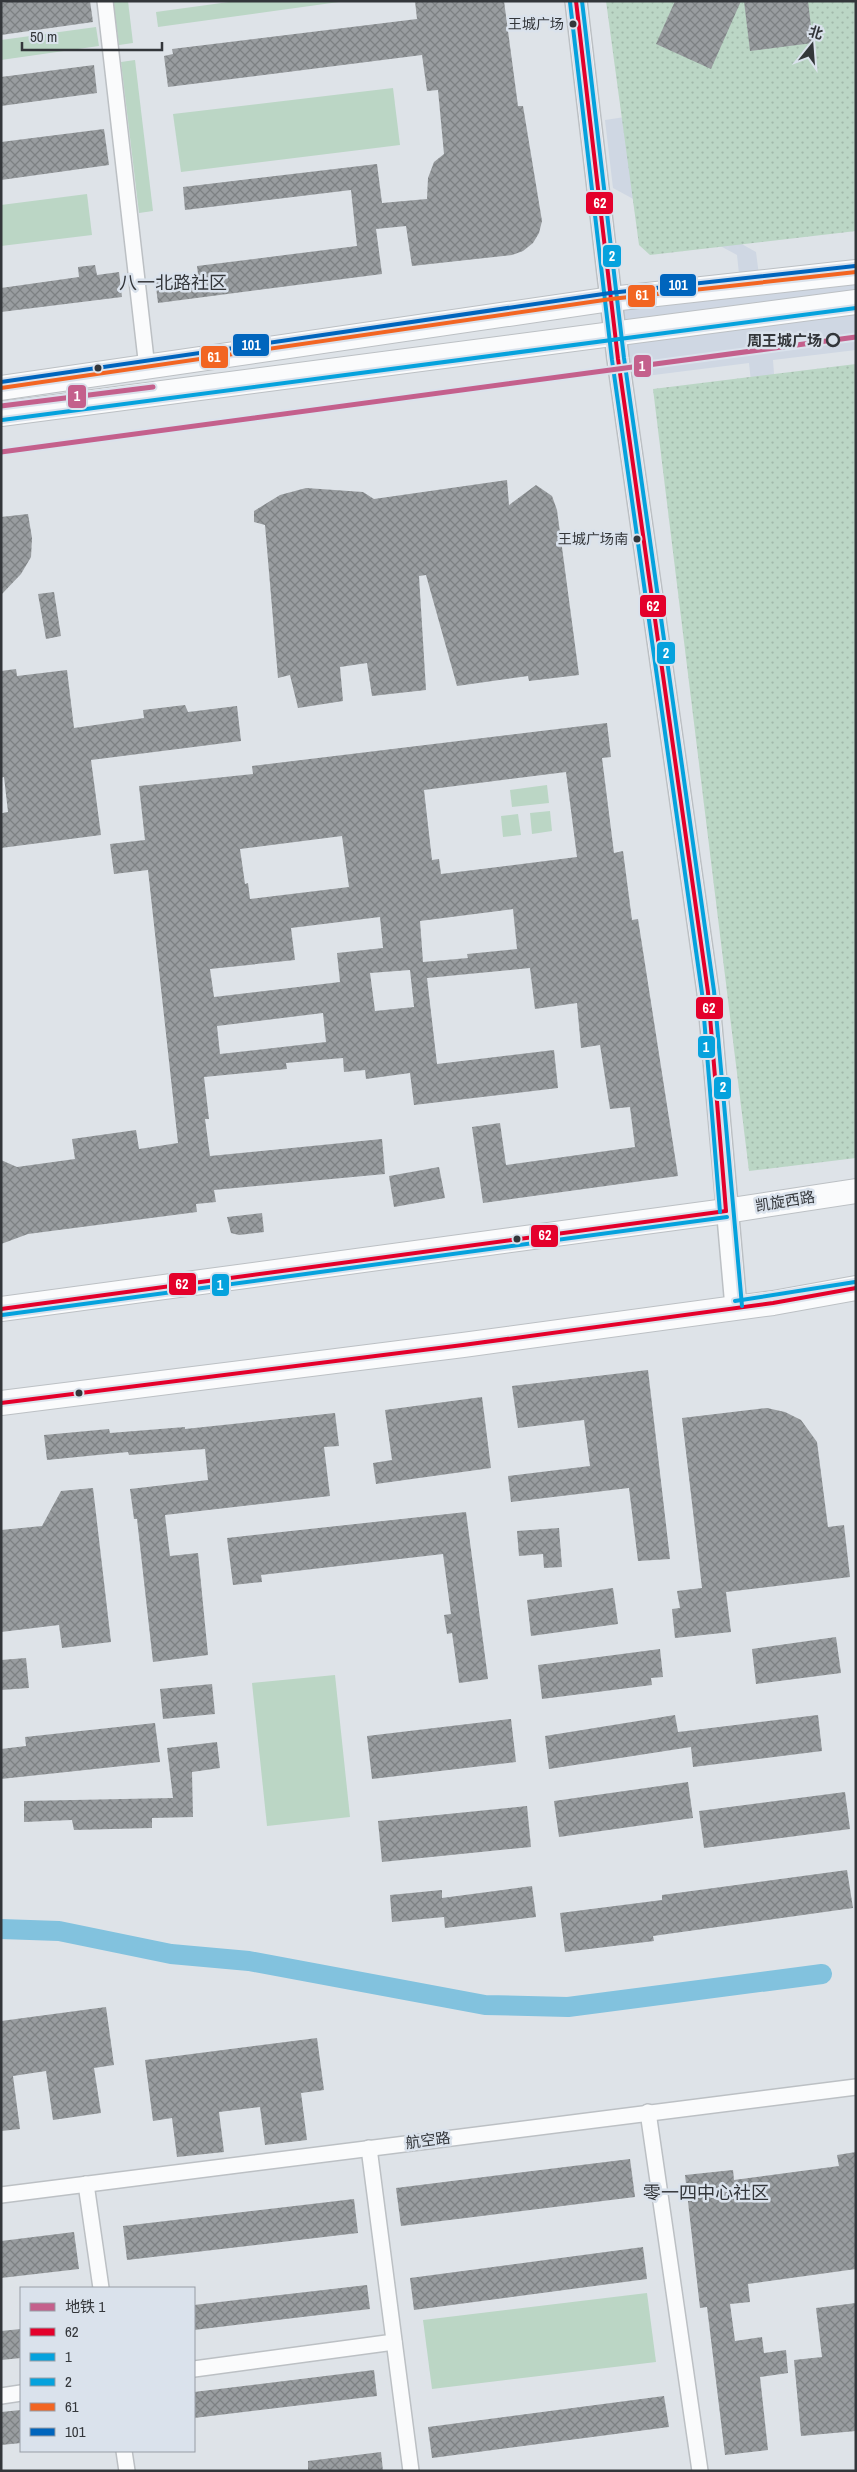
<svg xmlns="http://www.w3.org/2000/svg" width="857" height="2472" viewBox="0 0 857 2472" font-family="'Archivo Narrow','Noto Sans SC',sans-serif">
<defs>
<pattern id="park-dots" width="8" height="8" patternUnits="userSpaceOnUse" patternTransform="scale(1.25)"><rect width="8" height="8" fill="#bbd6c5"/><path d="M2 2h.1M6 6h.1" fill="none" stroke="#a1b8aa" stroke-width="1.8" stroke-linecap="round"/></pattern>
<pattern id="building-cross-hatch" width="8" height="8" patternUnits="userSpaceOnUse" patternTransform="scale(1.25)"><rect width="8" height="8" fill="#999da0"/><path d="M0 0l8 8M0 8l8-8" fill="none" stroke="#7d8183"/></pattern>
</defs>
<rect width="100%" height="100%" fill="#dee3e8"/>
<!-- built -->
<polygon fill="#cfd7e3" points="625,117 633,183 756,252 761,291 856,279 856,350 773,360 777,415 754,409 749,363 622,379 613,309 741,293 737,255 613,188 605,120"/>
<!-- grass -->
<g fill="#bbd6c5">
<polygon points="113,1 128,1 133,43 119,45"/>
<polygon points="236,1 346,1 158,27 156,12"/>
<polygon points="96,27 99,46 1,60 1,40"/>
<polygon points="135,60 153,211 139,213 121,62"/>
<polygon points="393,88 400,145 181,172 173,114"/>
<polygon points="87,194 92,235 1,246 1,205"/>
<polygon points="547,785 549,803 512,807 510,790"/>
<polygon points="550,811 552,831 532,834 530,813"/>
<polygon points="518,814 521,835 503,837 501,816"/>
<polygon points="335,1675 350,1817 267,1826 252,1683"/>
<polygon points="647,2293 656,2362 432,2389 423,2320"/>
</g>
<!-- park -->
<g fill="url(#park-dots)">
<polygon points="606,1 856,1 856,231 650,255 639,245"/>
<polygon points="856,364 856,1158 749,1171 653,389"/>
</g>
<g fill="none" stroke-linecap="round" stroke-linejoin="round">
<!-- canal -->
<polyline stroke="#82c2de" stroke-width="20" points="1,1929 59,1931 171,1954 249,1961 485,2005 568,2007 822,1974"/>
</g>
<!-- building -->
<g fill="url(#building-cross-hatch)" fill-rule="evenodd">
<polygon points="12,1 90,1 93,22 1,35 1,3"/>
<polygon points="415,1 504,1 518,106 523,106 540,209 542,221 539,233 533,243 523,251 512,255 412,266 406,226 376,229 382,274 158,303 155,279 198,274 197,266 357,246 351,190 185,210 183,187 377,164 382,203 427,199 428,178 434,162 444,154 438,90 427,91 422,55 168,87 164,56 173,54 172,49 417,19"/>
<polygon points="675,1 741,1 711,69 656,44"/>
<polygon points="744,1 808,1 813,43 750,51"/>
<polygon points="94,65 97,93 1,106 1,77"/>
<polygon points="104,129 109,165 1,180 1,142"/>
<polygon points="95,265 97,275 119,272 122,297 1,312 1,288 79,277 78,267"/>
<polygon points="507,480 509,505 536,485 552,496 557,510 579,675 529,681 528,676 457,686 426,575 419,576 426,690 372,696 367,663 340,667 343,701 298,708 290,675 278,678 265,525 254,522 254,511 280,495 306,488 363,492 374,499"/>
<polygon points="28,514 32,538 31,557 21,574 1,595 1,517"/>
<polygon points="54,592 61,636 46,639 38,594"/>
<polygon points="16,669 17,676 67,670 74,728 144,718 143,710 185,705 188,712 237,706 241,741 91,760 101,835 1,848 2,813 8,812 4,777 1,778 1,671"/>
<path d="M607,723l4,34 -9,1 12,95 9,-2 9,69 6,-1 40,257 -195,27 -11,-76 28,-4 6,42 129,-18 -5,-40 -20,2 -10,-64 -19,3 -4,-45 -42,6 -5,-41 -103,10 10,86 117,-14 4,38 -144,17 -4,-32 -44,6 -1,-9 -21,2 -1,-14 -57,5 1,6 -83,8 5,42h-4l5,37 172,-17 3,35 -171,16 2,12 -20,2 1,8 -169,22 -27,10v-84l16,7 58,-8 -3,-20 64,-9 3,19 39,-6 -30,-273 -34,4 -4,-30 35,-4 -6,-54 114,-12 -1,-8zM566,772l11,85 -136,17 -2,-15 -7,1 -8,-70zM342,836l7,51 -99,12 -2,-16 -3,1 -5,-35zM513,909l4,40 -50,5 1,4 -45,4 -3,-41zM380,917l3,31 -46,5 3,29 -126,15 -4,-28 85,-9 -4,-32zM410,970l4,37 -39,4 -5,-38zM323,1013l3,29 -106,12 -3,-28z"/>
<polygon points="439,1167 445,1198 394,1207 389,1176"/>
<polygon points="262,1213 264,1232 239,1235 231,1233 227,1217"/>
<polygon points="648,1370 670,1559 638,1561 629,1488 511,1502 508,1476 590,1466 584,1420 518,1428 512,1386"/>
<polygon points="482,1397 491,1468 376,1484 373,1463 392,1460 385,1410"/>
<polygon points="767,1408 785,1412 801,1420 817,1442 828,1527 844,1525 850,1577 726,1592 731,1632 675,1638 672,1609 680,1608 677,1591 702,1588 682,1418"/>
<polygon points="335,1413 339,1446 324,1447 330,1496 165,1515 170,1556 198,1553 208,1655 153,1662 137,1519 134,1519 130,1489 208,1480 205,1449 129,1455 128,1452 47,1460 44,1435 109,1429 110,1433 185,1427 185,1429"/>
<polygon points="93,1488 111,1642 62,1648 59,1625 1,1632 1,1530 42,1526 61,1491"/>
<polygon points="466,1512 488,1679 459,1683 452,1633 447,1634 444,1615 451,1614 443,1554 261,1575 262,1582 233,1585 227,1538"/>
<polygon points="559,1528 562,1567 544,1568 543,1554 519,1556 517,1531"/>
<polygon points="613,1588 618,1624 531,1636 527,1600"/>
<polygon points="836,1637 841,1673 756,1684 752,1649"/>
<polygon points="660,1649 663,1677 651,1678 652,1685 542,1699 538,1665"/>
<polygon points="26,1658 29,1688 1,1690 1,1660"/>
<polygon points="212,1684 215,1714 163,1719 160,1689"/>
<polygon points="675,1715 678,1732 818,1715 822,1751 693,1767 691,1747 549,1769 545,1736"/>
<polygon points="511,1719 516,1762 372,1779 367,1736"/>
<polygon points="155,1723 160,1762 1,1779 1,1749 26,1746 25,1737"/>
<polygon points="217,1742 220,1768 192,1772 193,1817 152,1818 152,1828 74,1830 72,1820 24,1822 24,1801 173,1798 167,1748"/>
<polygon points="688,1782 693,1818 559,1837 554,1801"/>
<polygon points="845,1792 850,1829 704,1848 699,1811"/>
<polygon points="527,1806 531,1847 382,1862 378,1821"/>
<polygon points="847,1870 853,1908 653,1936 654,1941 565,1952 560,1913 662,1900 662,1895"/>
<polygon points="532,1886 536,1917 445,1928 444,1917 392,1922 390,1895 442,1890 442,1898"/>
<polygon points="106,2007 114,2065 94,2068 101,2113 53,2120 46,2071 13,2076 20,2129 1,2131 1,2021"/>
<polygon points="317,2038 324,2090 301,2093 307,2140 265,2145 260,2107 219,2112 224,2152 177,2157 172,2118 153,2121 145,2060"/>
<polygon points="856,2152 856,2269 748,2284 750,2302 730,2304 735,2341 762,2337 764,2353 786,2350 788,2373 760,2377 768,2450 725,2455 707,2307 700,2308 685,2175 733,2170 734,2180 839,2166 837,2155"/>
<polygon points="630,2159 635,2197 401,2226 396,2188"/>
<polygon points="354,2199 358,2233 127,2260 123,2226"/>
<polygon points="74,2232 79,2269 1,2278 1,2241"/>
<polygon points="643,2247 647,2279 414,2310 410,2278"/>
<polygon points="367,2285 370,2309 194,2330 194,2305"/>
<polygon points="856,2303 856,2431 801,2436 794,2360 822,2357 816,2308"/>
<polygon points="21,2329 21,2358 1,2360 1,2331"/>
<polygon points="374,2370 377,2396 194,2418 194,2392"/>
<polygon points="664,2396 669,2427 432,2458 428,2427"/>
<polygon points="21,2410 21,2443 1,2445 1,2412"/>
<polygon points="381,2452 383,2471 308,2471 308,2461"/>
</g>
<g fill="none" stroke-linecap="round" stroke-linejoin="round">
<defs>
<g id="street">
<polyline points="105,1 147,368"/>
<polyline points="648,2112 700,2471"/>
<polyline points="369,2148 411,2471"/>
<polyline points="86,2184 101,2288"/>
<polyline points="1,2195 856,2087"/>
<polyline points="194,2369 394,2342"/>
<polyline points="1,2396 21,2393"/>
<polyline points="124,2451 127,2471"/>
</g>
<polyline id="secondary" points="576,1 618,359 708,992 736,1307"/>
<g id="primary">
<polyline points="1,388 611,299 856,272"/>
<polyline points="1,414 856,302"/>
<polyline points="1,1309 726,1211 856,1191"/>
<polyline points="1,1403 463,1345 773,1303 856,1288"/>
</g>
</defs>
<!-- street casing -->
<use href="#street" stroke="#bcc0c4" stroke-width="18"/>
<!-- secondary casing -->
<use href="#secondary" stroke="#bcc0c4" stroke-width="24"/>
<!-- primary casing -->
<use href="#primary" stroke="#bcc0c4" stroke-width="26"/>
<!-- street -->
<use href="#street" stroke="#fafbfc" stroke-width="15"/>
<!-- secondary -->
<use href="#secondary" stroke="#fafbfc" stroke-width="21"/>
<!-- primary -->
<use href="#primary" stroke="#fafbfc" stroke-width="24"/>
<defs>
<g id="bus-1">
<polyline points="576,1 618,359 708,992 726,1211"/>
<polyline points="1,1309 726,1211"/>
<polyline points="1,1403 463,1345 773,1303 856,1288"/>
</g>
<g id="bus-2">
<polyline points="570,2 612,360 702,993 720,1212"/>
<polyline points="2,420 856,308"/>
<polyline points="2,1315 727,1217"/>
</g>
<g id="bus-3">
<polyline points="582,1 624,358 714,991 742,1306"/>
<polyline points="735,1301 855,1282"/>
</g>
<polyline id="bus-4" points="1,388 611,299 856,272"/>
<polyline id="bus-5" points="1,382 610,293 855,266"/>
</defs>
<!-- bus-1 casing -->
<use href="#bus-1" stroke="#dae2ec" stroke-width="8"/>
<!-- bus-2 casing -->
<use href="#bus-2" stroke="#dae2ec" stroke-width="8"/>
<!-- bus-3 casing -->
<use href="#bus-3" stroke="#dae2ec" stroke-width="8"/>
<!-- bus-4 casing -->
<use href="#bus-4" stroke="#dae2ec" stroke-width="8"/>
<!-- bus-5 casing -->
<use href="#bus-5" stroke="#dae2ec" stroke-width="8"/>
<!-- bus-1 -->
<use href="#bus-1" stroke="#e4002b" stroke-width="4"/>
<!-- bus-2 -->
<use href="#bus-2" stroke="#05a2dd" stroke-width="4"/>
<!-- bus-3 -->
<use href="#bus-3" stroke="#05a2dd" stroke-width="4"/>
<!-- bus-4 -->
<use href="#bus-4" stroke="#f26522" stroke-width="4"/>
<!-- bus-5 -->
<use href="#bus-5" stroke="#0065bd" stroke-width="4"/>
<defs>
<g id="metro-1">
<polyline points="1,406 153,387"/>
<polyline points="1,452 856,337"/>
</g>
</defs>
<!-- metro-1 casing -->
<use href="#metro-1" stroke="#dae2ec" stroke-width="9"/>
<!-- metro-1 -->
<use href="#metro-1" stroke="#c4608c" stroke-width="5"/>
</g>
<!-- markers -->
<g fill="#33363a" stroke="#dae2ec" stroke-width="2">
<circle cx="573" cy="24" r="4.5"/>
<circle cx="98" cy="368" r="4.5"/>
<circle cx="637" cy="539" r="4.5"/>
<circle cx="517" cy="1239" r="4.5"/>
<circle cx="79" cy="1393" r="4.5"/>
</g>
<circle fill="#dae2ec" stroke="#33363a" stroke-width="2.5" cx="833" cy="340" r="6"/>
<g text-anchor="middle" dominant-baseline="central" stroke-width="5" stroke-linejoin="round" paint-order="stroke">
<!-- bus labels -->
<g font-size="14" fill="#33363a" stroke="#dae2ec" text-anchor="end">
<text x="564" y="24">王城广场</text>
<text x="628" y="539">王城广场南</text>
</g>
<!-- stop labels -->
<g font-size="15" font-weight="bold" fill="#33363a" stroke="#dae2ec" text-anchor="end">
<text x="822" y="340">周王城广场</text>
</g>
<!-- street labels -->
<g font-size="15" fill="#33363a" stroke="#dae2ec">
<text transform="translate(785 1201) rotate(-9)">凯旋西路</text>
<text transform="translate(428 2140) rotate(-7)">航空路</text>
</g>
<!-- quarter labels -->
<g font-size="18" fill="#33363a" stroke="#dae2ec">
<text x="173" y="282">八一北路社区</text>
<text x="706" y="2192">零一四中心社区</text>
</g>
</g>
<g stroke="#dae2ec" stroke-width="2">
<rect x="585" y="191" width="29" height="24" rx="5" fill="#e4002b"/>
<rect x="602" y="244" width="20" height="24" rx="5" fill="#05a2dd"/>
<rect x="659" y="273" width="38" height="24" rx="5" fill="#0065bd"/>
<rect x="627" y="284" width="29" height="24" rx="5" fill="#f26522"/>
<rect x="232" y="333" width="38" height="24" rx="5" fill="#0065bd"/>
<rect x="200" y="345" width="29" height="24" rx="5" fill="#f26522"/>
<rect x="633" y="354" width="19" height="24" rx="5" fill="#c4608c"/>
<rect x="67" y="384" width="20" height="25" rx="5" fill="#c4608c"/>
<rect x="639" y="594" width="28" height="24" rx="5" fill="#e4002b"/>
<rect x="656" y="641" width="20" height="24" rx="5" fill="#05a2dd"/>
<rect x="695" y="996" width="29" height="24" rx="5" fill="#e4002b"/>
<rect x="697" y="1035" width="19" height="24" rx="5" fill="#05a2dd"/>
<rect x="713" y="1076" width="19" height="24" rx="5" fill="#05a2dd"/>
<rect x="530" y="1224" width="29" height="24" rx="5" fill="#e4002b"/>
<rect x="168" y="1272" width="29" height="24" rx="5" fill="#e4002b"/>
<rect x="211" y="1273" width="19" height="24" rx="5" fill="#05a2dd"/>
</g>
<g font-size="14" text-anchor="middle" font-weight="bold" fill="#fff">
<text x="600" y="208">62</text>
<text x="612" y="261">2</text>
<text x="678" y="290">101</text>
<text x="642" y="300">61</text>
<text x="251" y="350">101</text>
<text x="214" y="362">61</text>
<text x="642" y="371">1</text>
<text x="77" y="401">1</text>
<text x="653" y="611">62</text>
<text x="666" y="658">2</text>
<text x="709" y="1013">62</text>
<text x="706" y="1052">1</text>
<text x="723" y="1092">2</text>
<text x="545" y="1240">62</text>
<text x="182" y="1289">62</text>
<text x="220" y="1290">1</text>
</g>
<!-- border -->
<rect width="857" height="2472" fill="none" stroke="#33363a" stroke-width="5"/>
<!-- legend -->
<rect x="20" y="2287" width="175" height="165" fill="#dae2ec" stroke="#979da5"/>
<rect x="30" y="2303" width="25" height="8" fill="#c4608c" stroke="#979da5"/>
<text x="65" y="2312" font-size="15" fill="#33363a">地铁 1</text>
<rect x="30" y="2328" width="25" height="8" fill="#e4002b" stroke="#979da5"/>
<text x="65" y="2337" font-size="15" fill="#33363a">62</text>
<rect x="30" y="2353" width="25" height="8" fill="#05a2dd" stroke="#979da5"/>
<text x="65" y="2362" font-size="15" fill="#33363a">1</text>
<rect x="30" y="2378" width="25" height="8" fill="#05a2dd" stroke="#979da5"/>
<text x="65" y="2387" font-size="15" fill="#33363a">2</text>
<rect x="30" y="2403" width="25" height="8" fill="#f26522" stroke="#979da5"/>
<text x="65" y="2412" font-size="15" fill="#33363a">61</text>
<rect x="30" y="2428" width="25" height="8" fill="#0065bd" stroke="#979da5"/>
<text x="65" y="2437" font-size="15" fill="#33363a">101</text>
<!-- north arrow -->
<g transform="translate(812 45) rotate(17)" stroke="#dae2ec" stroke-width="4" paint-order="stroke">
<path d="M0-4L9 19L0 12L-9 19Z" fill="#33363a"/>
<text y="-8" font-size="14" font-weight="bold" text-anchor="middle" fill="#33363a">北</text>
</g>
<!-- scale -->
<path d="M22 42v8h140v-8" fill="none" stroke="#33363a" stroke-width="2.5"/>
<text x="30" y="42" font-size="15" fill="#33363a" stroke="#dae2ec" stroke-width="4" paint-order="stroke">50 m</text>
</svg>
